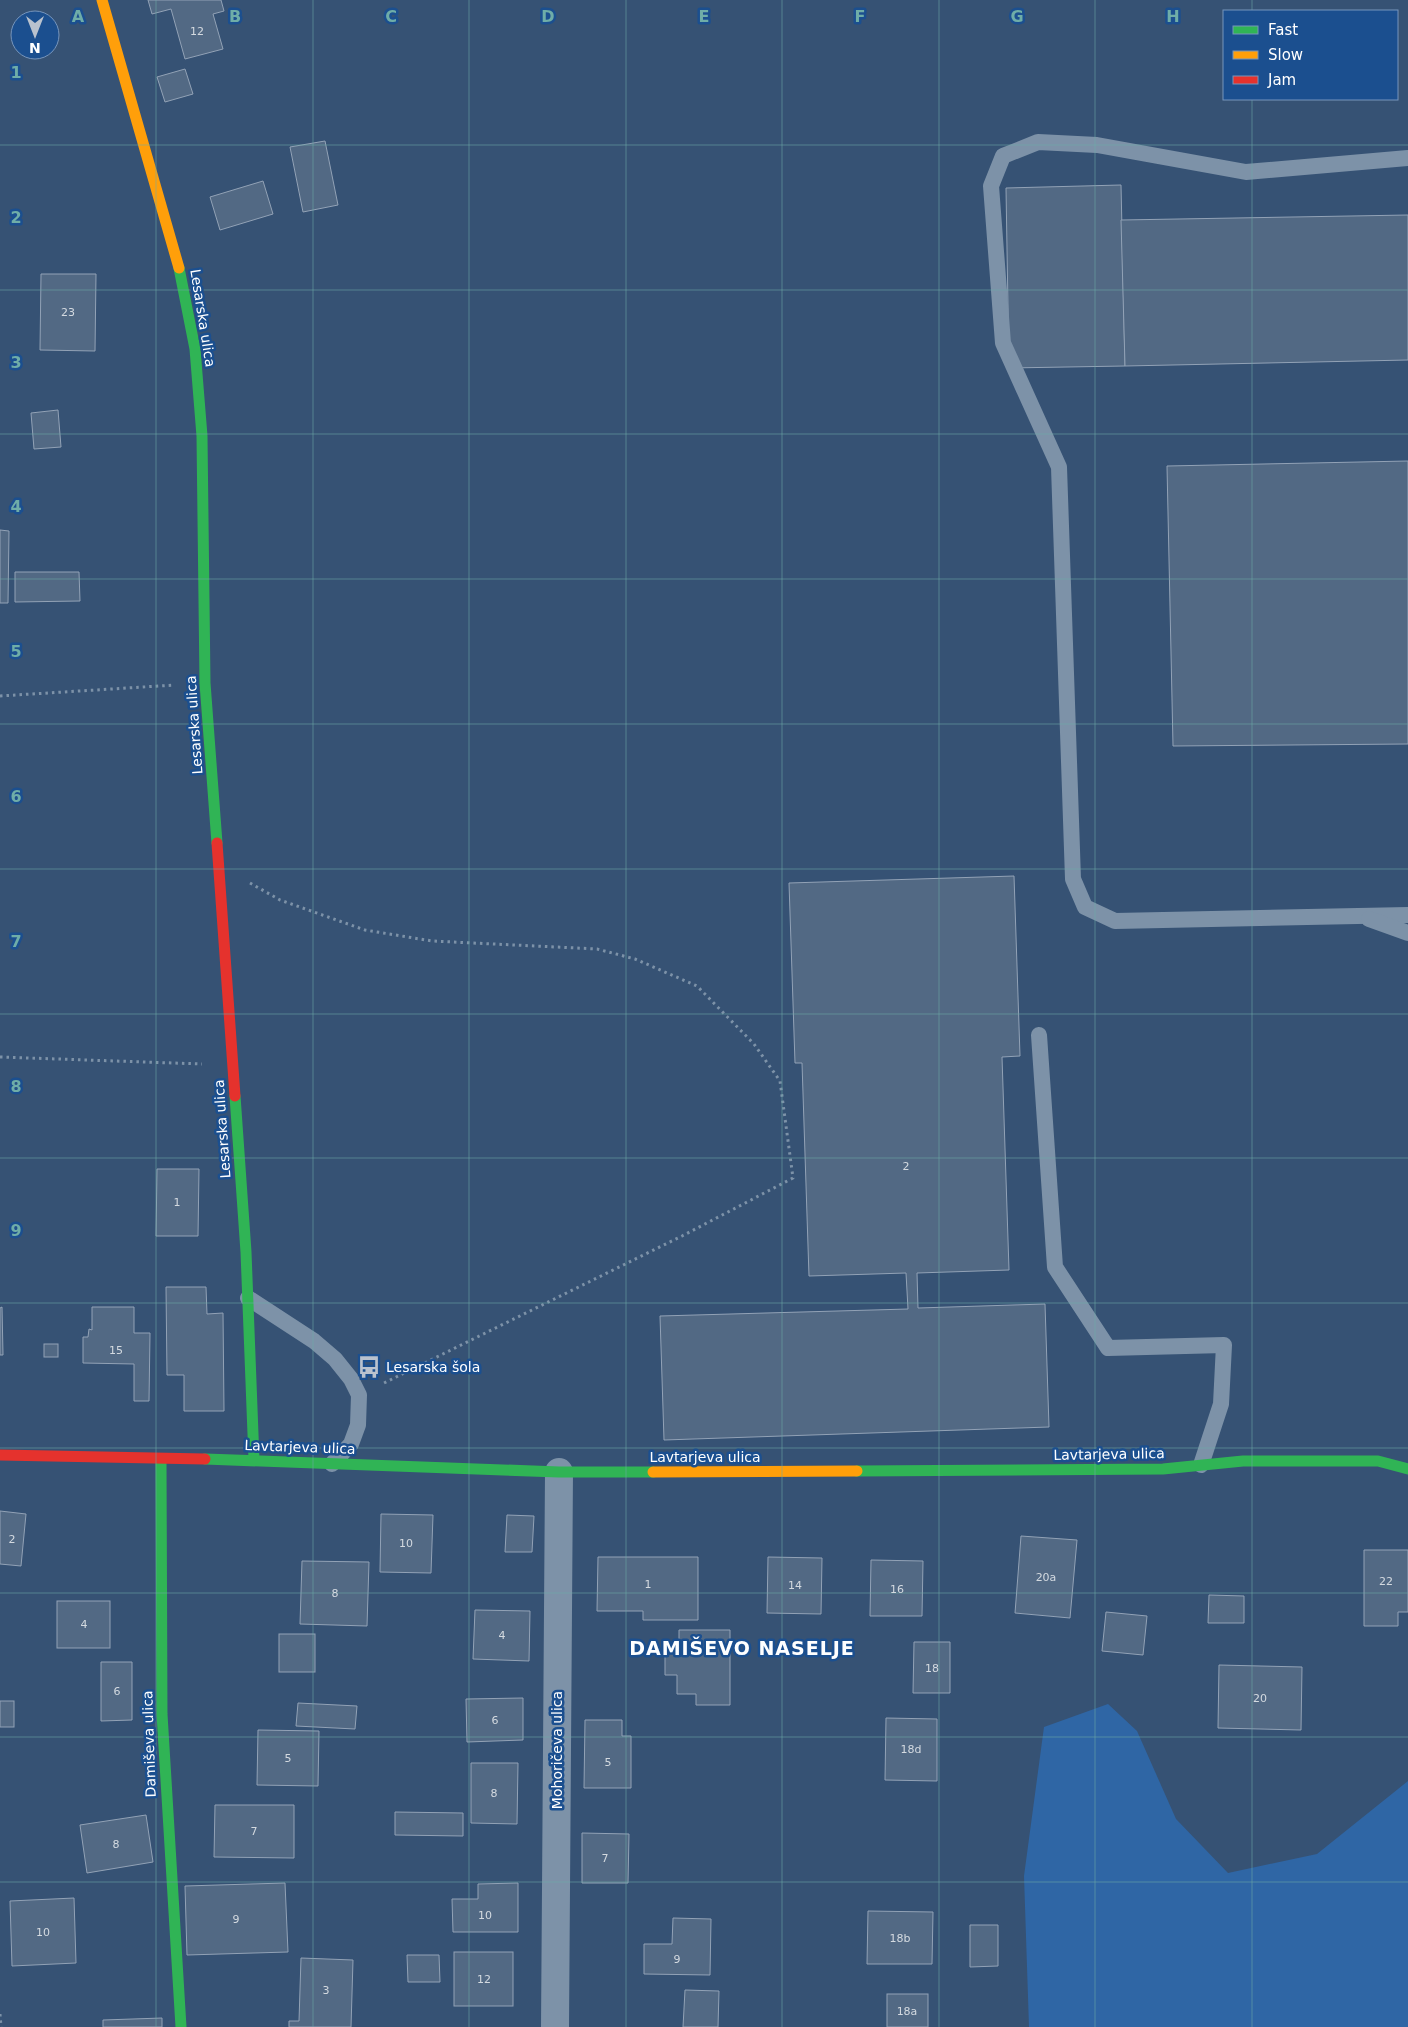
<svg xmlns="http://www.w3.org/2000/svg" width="1408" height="2027" viewBox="0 0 1408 2027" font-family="'DejaVu Sans',sans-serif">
<rect width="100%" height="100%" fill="#365274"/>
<!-- green -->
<polygon fill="#2f66a5" points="1108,1704 1137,1731 1176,1819 1228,1873 1317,1854 1408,1781 1408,2027 1029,2027 1024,1876 1044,1727"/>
<!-- building -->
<g fill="#526984" stroke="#92a2b6">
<polygon points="148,0 221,0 224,11 213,14 223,49 185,59 171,9 152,14"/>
<polygon points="185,69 193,94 165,102 157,77"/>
<polygon points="325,141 338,205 303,212 290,147"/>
<polygon points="263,181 273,214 220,230 210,197"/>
<polygon points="1121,185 1125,366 1009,368 1006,188"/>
<polygon points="1408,215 1408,360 1125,366 1121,220"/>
<polygon points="41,274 96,274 95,351 40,350"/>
<polygon points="58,410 61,447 34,449 31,413"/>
<polygon points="1408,461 1408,744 1173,746 1167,466"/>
<polygon points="0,530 9,531 8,603 0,603"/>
<polygon points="15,572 79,572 80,601 15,602"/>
<polygon points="1014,876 1020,1056 1002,1057 1009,1270 917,1273 918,1308 1045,1304 1049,1427 664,1440 660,1316 908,1309 906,1273 809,1276 802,1063 795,1063 789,883"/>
<polygon points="157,1169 199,1169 198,1236 156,1236"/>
<polygon points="166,1287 206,1287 207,1314 223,1313 224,1411 184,1411 184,1375 167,1375"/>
<polygon points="2,1307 3,1355 0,1355 0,1308"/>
<polygon points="92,1307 134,1307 134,1333 150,1333 149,1401 134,1401 134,1364 83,1363 83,1337 88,1337 89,1329 92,1330"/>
<rect x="44" y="1344" width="14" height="13"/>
<polygon points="0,1511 26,1514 21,1566 0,1564"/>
<polygon points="381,1514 433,1515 431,1573 380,1572"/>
<polygon points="507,1515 534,1516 532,1552 505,1552"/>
<polygon points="1021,1536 1077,1540 1070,1618 1015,1613"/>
<polygon points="1364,1550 1408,1550 1408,1612 1398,1612 1398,1626 1364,1626"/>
<polygon points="598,1557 698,1557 698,1620 643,1620 643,1611 597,1611"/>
<polygon points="768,1557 822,1558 821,1614 767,1613"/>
<polygon points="871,1560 923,1561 922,1616 870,1616"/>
<polygon points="302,1561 369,1562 367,1626 300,1624"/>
<polygon points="1209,1595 1244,1596 1244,1623 1208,1623"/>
<rect x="57" y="1601" width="53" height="47"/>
<polygon points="475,1610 530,1611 529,1661 473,1659"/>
<polygon points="1106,1612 1147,1616 1143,1655 1102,1651"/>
<polygon points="679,1630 730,1630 730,1705 696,1705 696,1694 677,1694 677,1675 665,1675 665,1643 679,1643"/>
<rect x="279" y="1634" width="36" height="38"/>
<polygon points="914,1642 950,1642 950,1693 913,1693"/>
<polygon points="101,1662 132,1662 132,1720 101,1721"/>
<polygon points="1219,1665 1302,1667 1301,1730 1218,1728"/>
<polygon points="523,1698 523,1740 467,1742 466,1699"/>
<rect x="0" y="1701" width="14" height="26"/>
<polygon points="298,1703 357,1706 355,1729 296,1726"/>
<polygon points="886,1718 937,1719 937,1781 885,1780"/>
<polygon points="585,1720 622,1720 622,1736 631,1736 631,1788 584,1788"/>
<polygon points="258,1730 319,1731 318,1786 257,1785"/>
<polygon points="471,1763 518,1763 517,1824 471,1823"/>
<polygon points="215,1805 294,1805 294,1858 214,1857"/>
<polygon points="395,1812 463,1813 463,1836 395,1835"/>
<polygon points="146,1815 153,1862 87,1873 80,1825"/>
<polygon points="582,1833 629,1834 628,1883 582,1883"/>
<polygon points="285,1883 288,1952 187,1955 185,1886"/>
<polygon points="518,1883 518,1932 453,1932 452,1899 478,1899 478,1884"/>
<polygon points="74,1898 76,1963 12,1966 10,1901"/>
<polygon points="868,1911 933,1912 932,1964 867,1964"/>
<polygon points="673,1918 711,1919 710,1975 644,1974 644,1944 672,1944"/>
<polygon points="970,1925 998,1925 998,1966 970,1967"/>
<rect x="454" y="1952" width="59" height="54"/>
<polygon points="407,1955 439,1955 440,1982 408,1982"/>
<polygon points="301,1958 353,1960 351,2027 289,2027 289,2021 299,2021"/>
<polygon points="685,1990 719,1991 718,2027 683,2027"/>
<rect x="887" y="1994" width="41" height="33"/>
<polygon points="162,2018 162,2027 103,2027 103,2020"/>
</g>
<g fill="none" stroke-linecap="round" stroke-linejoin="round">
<!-- path -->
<g stroke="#7d92a8" stroke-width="3" stroke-dasharray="2.5 4" stroke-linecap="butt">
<polyline points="0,696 175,685"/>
<polyline points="250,883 280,900 365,930 432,941 597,949 635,959 697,986 754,1044 780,1081 793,1178 682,1236 382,1384"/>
<polyline points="0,1057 202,1064"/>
<polyline points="0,2014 1,2027"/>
</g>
<!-- lane -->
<g stroke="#7d92a8" stroke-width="16">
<polyline points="1408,158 1246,172 1097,145 1038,142 1003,156 991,186 1003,343 1059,467 1073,879 1085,907 1115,921 1408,915"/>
<polyline points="1369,919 1408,933"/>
<polyline points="1039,1035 1055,1267 1108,1348 1224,1345 1221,1404 1201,1465"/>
<polyline points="248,1298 314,1341 335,1359 351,1379 359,1395 358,1425 351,1444 332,1464"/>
</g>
<!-- street -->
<polyline stroke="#7d92a8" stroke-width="28" points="555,2027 559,1472"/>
<!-- fast -->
<g stroke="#30b455" stroke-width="11">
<polyline points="179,268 195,349 202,436 205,683 217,843"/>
<polyline points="235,1096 246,1252 254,1460"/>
<polyline points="205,1459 559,1472 653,1472"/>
<polyline points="161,1460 162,1714 181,2027"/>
<polyline points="857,1471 1163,1469 1243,1461 1378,1461 1408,1469"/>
</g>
<!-- slow -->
<g stroke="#ff9f0a" stroke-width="11">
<polyline points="102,0 179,268"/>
<polyline points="653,1472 857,1471"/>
</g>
<!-- jam -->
<g stroke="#e5322d" stroke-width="11">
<polyline points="217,843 235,1096"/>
<polyline points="0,1455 205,1459"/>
</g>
</g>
<!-- grid -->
<path fill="none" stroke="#6fada8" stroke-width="1" stroke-opacity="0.55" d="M156,0v2027M313,0v2027M469,0v2027M626,0v2027M782,0v2027M939,0v2027M1095,0v2027M1252,0v11M1252,99v1928M0,145h1408M0,290h1408M0,434h1408M0,579h1408M0,724h1408M0,869h1408M0,1014h1408M0,1158h1408M0,1303h1408M0,1448h1408M0,1593h1408M0,1737h1408M0,1882h1408"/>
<!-- icons -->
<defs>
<symbol id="bus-bare" viewBox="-9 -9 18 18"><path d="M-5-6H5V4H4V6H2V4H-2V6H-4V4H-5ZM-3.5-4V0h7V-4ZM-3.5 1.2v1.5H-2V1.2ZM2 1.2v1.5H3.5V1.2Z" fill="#b9c2ce" stroke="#1b4f8f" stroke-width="2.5" paint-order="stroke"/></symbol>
</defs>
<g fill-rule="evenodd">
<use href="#bus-bare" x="353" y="1351" width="32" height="32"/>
</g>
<g text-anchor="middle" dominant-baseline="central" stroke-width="5" stroke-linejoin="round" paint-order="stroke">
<!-- number labels -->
<g font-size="11" fill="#d4dae0">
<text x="197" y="31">12</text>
<text x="68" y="312">23</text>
<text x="906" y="1166">2</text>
<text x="177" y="1202">1</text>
<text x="116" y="1350">15</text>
<text x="12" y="1539">2</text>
<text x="406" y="1543">10</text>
<text x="1046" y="1577">20a</text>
<text x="1386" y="1581">22</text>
<text x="648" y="1584">1</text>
<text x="795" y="1585">14</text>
<text x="897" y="1589">16</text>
<text x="335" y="1593">8</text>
<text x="84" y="1624">4</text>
<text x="502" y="1635">4</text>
<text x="932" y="1668">18</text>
<text x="117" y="1691">6</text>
<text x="1260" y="1698">20</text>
<text x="495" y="1720">6</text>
<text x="911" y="1749">18d</text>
<text x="288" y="1758">5</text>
<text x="608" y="1762">5</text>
<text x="494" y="1793">8</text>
<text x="254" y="1831">7</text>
<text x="116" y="1844">8</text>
<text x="605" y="1858">7</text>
<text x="485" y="1915">10</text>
<text x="236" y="1919">9</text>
<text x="43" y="1932">10</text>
<text x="900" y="1938">18b</text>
<text x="677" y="1959">9</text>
<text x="484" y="1979">12</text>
<text x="326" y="1990">3</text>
<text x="907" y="2011">18a</text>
</g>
<!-- street labels -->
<g font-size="14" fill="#fff" stroke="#1b4f8f">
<text transform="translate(203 318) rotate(81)">Lesarska ulica</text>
<text transform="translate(194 725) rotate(-94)">Lesarska ulica</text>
<text transform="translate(222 1129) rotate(-94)">Lesarska ulica</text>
<text transform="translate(300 1447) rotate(2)">Lavtarjeva ulica</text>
<text transform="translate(1109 1454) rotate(-1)">Lavtarjeva ulica</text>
<text x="705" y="1457">Lavtarjeva ulica</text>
<text transform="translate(149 1744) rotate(-92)">Damiševa ulica</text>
<text transform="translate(557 1750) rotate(-90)">Mohoričeva ulica</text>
</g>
<!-- poi labels -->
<g font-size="14" fill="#fff" stroke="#1b4f8f" text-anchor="start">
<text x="386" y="1367">Lesarska šola</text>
</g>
<!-- district labels -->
<g font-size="19" font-weight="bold" letter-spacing="1" fill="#fff" stroke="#1b4f8f">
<text x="742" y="1648">DAMIŠEVO NASELJE</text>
</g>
</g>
<g font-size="16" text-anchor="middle" font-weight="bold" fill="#6fada8" stroke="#1b4f8f" stroke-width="5" stroke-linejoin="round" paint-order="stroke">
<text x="78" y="22">A</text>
<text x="235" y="22">B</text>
<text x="391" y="22">C</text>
<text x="548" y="22">D</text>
<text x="704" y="22">E</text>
<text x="860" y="22">F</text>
<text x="1017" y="22">G</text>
<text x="1173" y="22">H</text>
<text x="16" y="78">1</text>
<text x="16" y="223">2</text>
<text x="16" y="368">3</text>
<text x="16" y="512">4</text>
<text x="16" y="657">5</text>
<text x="16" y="802">6</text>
<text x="16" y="947">7</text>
<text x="16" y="1092">8</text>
<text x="16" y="1236">9</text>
</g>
<!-- legend -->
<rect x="1223" y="10" width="175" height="90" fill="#1b4f8f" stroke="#7695bc"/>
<rect x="1233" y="26" width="25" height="8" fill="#30b455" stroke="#7695bc"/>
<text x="1268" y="35" font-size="15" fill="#ffffff">Fast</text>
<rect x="1233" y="51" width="25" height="8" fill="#ff9f0a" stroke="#7695bc"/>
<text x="1268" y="60" font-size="15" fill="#ffffff">Slow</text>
<rect x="1233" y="76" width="25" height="8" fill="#e5322d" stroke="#7695bc"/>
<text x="1268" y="85" font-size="15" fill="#ffffff">Jam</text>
<!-- north arrow -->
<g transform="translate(35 35) rotate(180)"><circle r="24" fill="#1b4f8f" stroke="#7695bc"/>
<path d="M0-4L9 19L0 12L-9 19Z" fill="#b9c2ce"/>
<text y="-8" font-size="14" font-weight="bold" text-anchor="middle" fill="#ffffff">N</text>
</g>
</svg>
